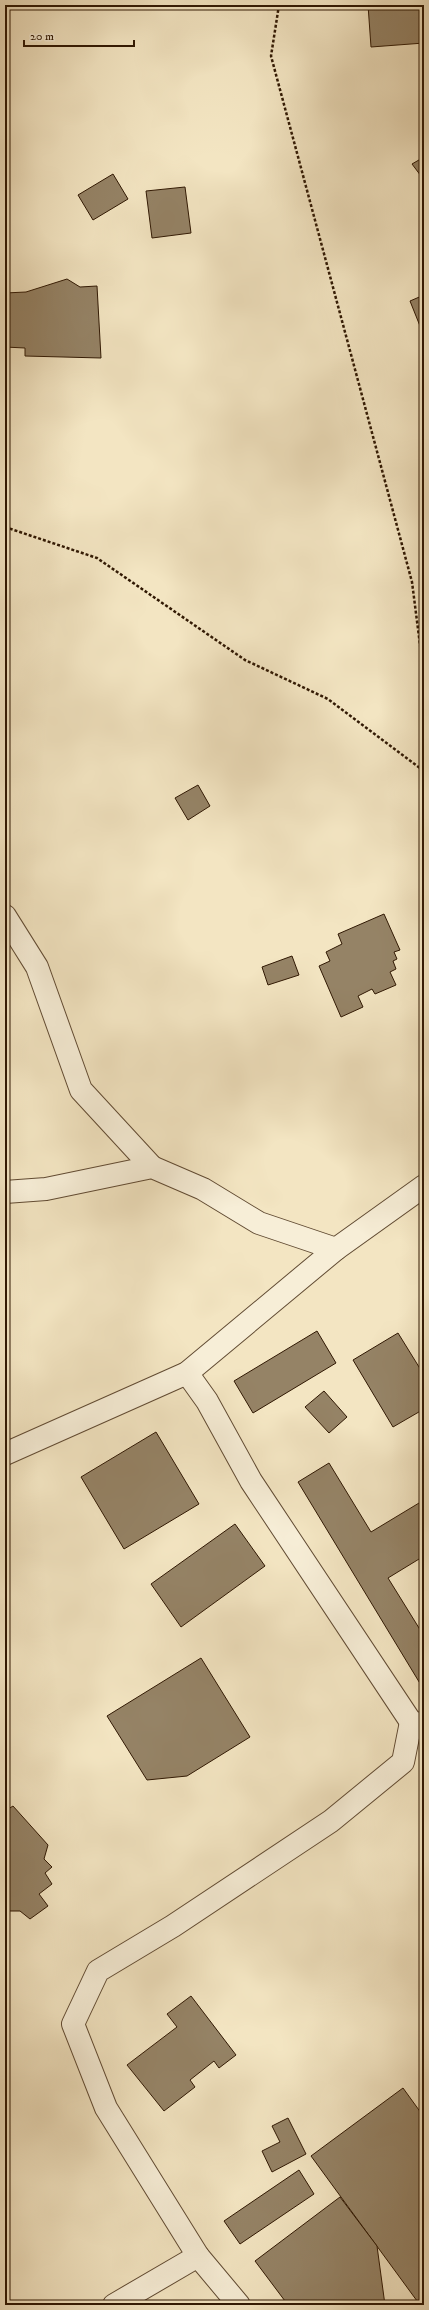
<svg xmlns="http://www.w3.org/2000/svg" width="429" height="2310" viewBox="0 0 429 2310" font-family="'IM FELL DW Pica',serif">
<rect width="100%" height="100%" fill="#f3e5c2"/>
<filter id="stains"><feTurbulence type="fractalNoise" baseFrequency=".005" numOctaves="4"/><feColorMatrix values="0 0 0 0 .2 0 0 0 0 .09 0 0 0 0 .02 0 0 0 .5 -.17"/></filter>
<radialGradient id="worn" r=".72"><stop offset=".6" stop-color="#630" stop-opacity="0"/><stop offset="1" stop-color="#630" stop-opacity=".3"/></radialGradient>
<!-- building -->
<g fill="#958366" stroke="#301803">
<polygon points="368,5 421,5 424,43 371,47"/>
<polygon points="424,157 424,180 412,164"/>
<polygon points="113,174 128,199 93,220 78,195"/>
<polygon points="185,187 191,233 152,238 146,191"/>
<polygon points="67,279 80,287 97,286 101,358 25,356 25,348 5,347 5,293 26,292"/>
<polygon points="424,295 424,336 410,301"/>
<polygon points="198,785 210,806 188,820 175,798"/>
<polygon points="384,914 400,950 394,952 397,959 393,961 396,969 390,972 396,985 375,994 372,989 358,996 363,1007 341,1017 319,966 330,961 326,952 342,944 338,934"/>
<polygon points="292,956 299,975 268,985 262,967"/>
<polygon points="317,1331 336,1363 253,1413 234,1381"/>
<polygon points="398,1333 424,1375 424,1409 393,1427 353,1360"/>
<polygon points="324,1391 347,1417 329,1433 305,1407"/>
<polygon points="156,1432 199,1504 124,1549 81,1477"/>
<polygon points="329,1463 371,1532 424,1500 424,1556 388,1578 424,1636 424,1690 298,1482"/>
<polygon points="235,1524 265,1566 181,1627 151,1584"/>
<polygon points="201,1658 250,1737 187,1776 147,1780 107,1716"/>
<polygon points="13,1806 48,1845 44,1859 52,1867 45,1873 52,1884 39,1894 48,1906 30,1919 20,1911 5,1911 5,1811"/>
<polygon points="191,1996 236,2055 219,2068 214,2061 190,2080 195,2087 164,2111 127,2065 177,2027 167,2014"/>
<polygon points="403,2088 424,2117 424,2305 420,2305 311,2156"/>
<polygon points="288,2118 306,2154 272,2172 262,2151 280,2142 272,2126"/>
<polygon points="299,2170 314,2194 240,2244 224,2221"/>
<polygon points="340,2197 377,2246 385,2305 288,2305 255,2261"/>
</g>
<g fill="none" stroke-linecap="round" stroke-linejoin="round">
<defs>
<g id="minor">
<polyline points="5,916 37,967 81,1090 152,1167"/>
<polyline points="5,1192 46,1189 152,1167 203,1189 259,1223 336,1249"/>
<polyline points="187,1373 207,1401 251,1481 411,1722 424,1725"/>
<polyline points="5,1454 187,1373 336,1249 424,1186"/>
<polyline points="198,2256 106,2108 73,2024 98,1971 173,1926 331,1821 403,1762 411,1722"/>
<polyline points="114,2305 198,2256 239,2305"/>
</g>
</defs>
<!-- minor casing -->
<use href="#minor" stroke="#614b33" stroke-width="24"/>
<!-- path -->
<g stroke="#301803" stroke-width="2.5" stroke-dasharray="3 2" stroke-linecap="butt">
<polyline points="279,5 271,56 412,582 424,676"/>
<polyline points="5,527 97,558 245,660 328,699 424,771"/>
</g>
<!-- minor -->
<use href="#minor" stroke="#f7eed7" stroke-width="22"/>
</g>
<!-- margin -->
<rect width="429" height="2310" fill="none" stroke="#f3e5c2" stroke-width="20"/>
<rect x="6" y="6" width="417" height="2298" fill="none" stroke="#301803" stroke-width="2"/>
<rect x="10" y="10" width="409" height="2290" fill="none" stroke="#301803"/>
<!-- scale -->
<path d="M24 40v6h110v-6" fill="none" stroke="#301803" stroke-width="2"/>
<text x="30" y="40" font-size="12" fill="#301803" stroke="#f7eed7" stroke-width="3" paint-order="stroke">20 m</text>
<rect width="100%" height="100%" filter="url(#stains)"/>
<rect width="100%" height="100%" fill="url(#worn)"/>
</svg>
